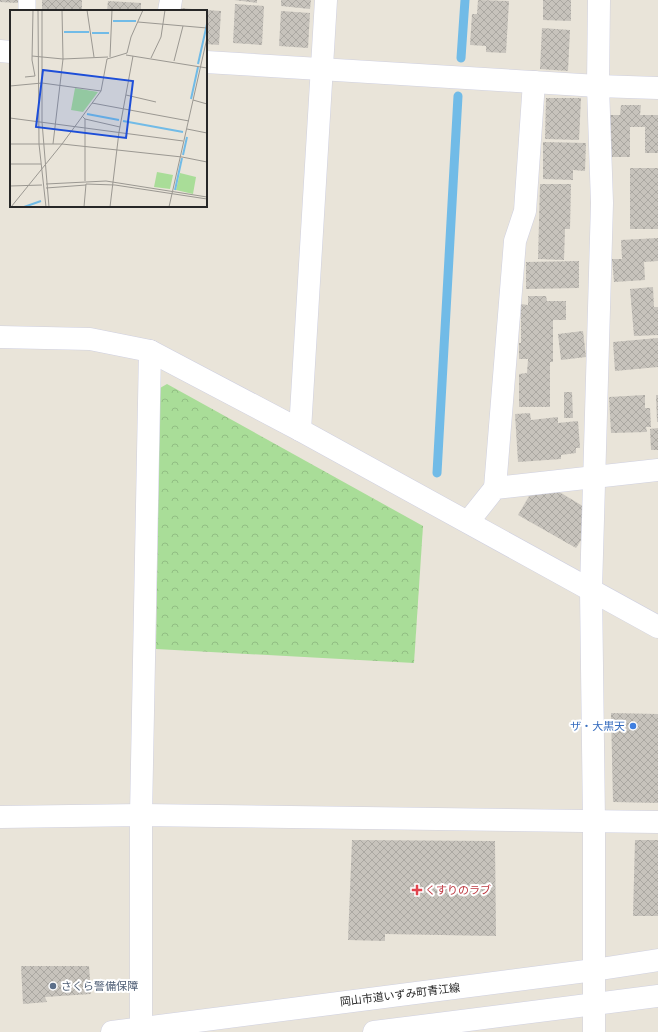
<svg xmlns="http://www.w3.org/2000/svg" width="658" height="1032" viewBox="0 0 658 1032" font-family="'Roboto Condensed','Noto Sans JP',sans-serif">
<defs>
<pattern id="park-crowns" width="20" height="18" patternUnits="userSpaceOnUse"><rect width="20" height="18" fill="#a9dd98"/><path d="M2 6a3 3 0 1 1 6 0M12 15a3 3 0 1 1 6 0" fill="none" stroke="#91be83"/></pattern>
<pattern id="building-cross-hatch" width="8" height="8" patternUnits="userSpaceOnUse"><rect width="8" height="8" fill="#c7c3bc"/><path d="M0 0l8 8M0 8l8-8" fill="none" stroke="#aba8a2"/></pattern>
</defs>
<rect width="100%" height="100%" fill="#e9e4d9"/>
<!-- park -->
<polygon fill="url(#park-crowns)" points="167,384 423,526 414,663 156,649 160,388"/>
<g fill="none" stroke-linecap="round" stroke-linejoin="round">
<!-- stream -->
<g stroke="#71bbe7" stroke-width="9">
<polyline points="461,58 465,0"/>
<polyline points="437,473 458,96"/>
</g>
</g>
<!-- building -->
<g fill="url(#building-cross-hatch)">
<polygon points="0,0 18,0 18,3 0,2"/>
<rect x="42" y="0" width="40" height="11"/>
<polygon points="234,0 257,0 257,3"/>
<polygon points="281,0 311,0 310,9 281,6"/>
<polygon points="478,0 509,1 506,53 486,52 486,46 470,45 472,14 477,14"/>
<polygon points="543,0 571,0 571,21 543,20"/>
<polygon points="108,1 141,3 141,11 107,11"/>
<polygon points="235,4 264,6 262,45 233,43"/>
<polygon points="181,8 203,10 203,11 181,11"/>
<polygon points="206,10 221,11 219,45 206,44"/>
<polygon points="281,11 310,13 308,48 279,46"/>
<polygon points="542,28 570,30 568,71 540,69"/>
<polygon points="546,98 581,98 579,140 545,139"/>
<polygon points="621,105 641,105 640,115 658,115 658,153 645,153 645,127 630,127 630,157 607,157 607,115 620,115"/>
<polygon points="543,142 586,143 585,171 573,170 573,180 543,179"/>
<rect x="630" y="168" width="28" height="61"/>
<polygon points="540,184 571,184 570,229 565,229 564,260 538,259"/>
<polygon points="658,238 658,261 644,262 645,280 614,282 612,259 622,259 621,240"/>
<polygon points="579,261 579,288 526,289 526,262"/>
<polygon points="653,287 654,307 658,307 658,335 634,336 630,289"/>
<polygon points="528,296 546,296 547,301 566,301 566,320 553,320 553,362 550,362 550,407 519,407 519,374 527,373 528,359 519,359 519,343 521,343 521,304 528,305"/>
<polygon points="583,331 586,357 561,360 558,334"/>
<polygon points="658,338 658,367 615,371 613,342"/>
<polygon points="564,392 572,392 573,418 564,418"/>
<polygon points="645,395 645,408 650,408 651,427 646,427 647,432 611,433 609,397"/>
<polygon points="656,395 658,395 658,422 657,422"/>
<polygon points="530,413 531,420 558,417 558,423 578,421 580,448 576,448 576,453 561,455 561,459 518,462 515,414"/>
<polygon points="658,428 658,450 651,450 650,429"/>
<polygon points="556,490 586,508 583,537 576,548 518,515 532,491"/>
<polygon points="611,713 658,714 658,803 613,802"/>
<polygon points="352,840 495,841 496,936 385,934 385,941 348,940"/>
<polygon points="635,840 658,840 658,916 633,916"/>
<polygon points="21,966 89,966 91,994 45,997 47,1002 23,1004"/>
</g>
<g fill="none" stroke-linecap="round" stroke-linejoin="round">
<defs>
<polyline id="lane" points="27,11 27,0"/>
<g id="street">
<polyline points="169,11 171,0"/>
<polyline points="0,51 11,52"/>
<polyline points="206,62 598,86 658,88"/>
<polyline points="300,430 326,0"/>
<polyline points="495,488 515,241 525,211 534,82"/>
<polyline points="468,522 495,488 658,470"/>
<polyline points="0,817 141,815 658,822"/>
<polyline points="141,1032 141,815 150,351"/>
<polyline points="594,1032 594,822 591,589 602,203 598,86 599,0"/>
</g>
<g id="secondary">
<polyline points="0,337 90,339 150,351 300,430 658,627"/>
<polyline points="112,1032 594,970 658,960"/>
<polyline points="374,1032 658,996"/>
</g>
</defs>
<!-- lane casing -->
<use href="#lane" stroke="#cfd0e0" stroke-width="18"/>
<!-- street casing -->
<use href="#street" stroke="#cfd0e0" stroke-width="23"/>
<!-- secondary casing -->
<use href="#secondary" stroke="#cfd0e0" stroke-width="23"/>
<!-- lane -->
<use href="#lane" stroke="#fff" stroke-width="17"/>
<!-- street -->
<use href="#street" stroke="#fff" stroke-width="22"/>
<!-- secondary -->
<use href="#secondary" stroke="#fff" stroke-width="22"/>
</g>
<!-- markers -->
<circle fill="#3f7fe0" stroke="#fff" stroke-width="1.5" cx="633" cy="726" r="4"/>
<path fill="#e0444e" stroke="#fff" stroke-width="1.5" d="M415 884h4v4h4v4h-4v4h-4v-4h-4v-4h4z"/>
<circle fill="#5c6f8a" stroke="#fff" stroke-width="1.5" cx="53" cy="986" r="4"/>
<g text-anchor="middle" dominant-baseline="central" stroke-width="4" stroke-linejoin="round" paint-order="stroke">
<!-- shop labels -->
<g font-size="11" fill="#366cbe" stroke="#fff" text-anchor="end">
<text x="625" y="726">ザ・大黒天</text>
</g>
<!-- health labels -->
<g font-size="11" fill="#be3a42" stroke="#fff" text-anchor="start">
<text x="425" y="890">くすりのラブ</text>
</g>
<!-- service labels -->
<g font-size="11" fill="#4e5e75" stroke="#fff" text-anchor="start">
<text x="61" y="986">さくら警備保障</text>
</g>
<!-- street labels -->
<g font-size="11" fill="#272727" stroke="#fff">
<text transform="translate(400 995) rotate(-7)">岡山市道いずみ町青江線</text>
</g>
</g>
<!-- overview -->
<g transform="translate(10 10)">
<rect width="197" height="197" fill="#e9e4d9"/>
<path d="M65,78l23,4 -15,20 -12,-2zM147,162l16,3 -3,14 -16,-2zM170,163l16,4 -3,17 -17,-4z" fill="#a9dd98"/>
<path fill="none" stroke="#71bbe7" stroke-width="2" d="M103,11h23M54,22h25M82,23h17M188,54l9,-40M181,89l7,-32M77,104l32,6M113,111l60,11M173,145l4,-18M165,180l7,-32M14,197l17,-6"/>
<path fill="none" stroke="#9b9892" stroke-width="1" d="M28,0l1,134 7,63M32,0v112l7,85M77,0l7,47M128,12l69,6M116,45l81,13M22,46l31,3 45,-2M100,47l2,-47M141,48l10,-21 4,-27M164,51l9,-35M15,67l10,-1 -3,-16 1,-50M0,76l32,-3 59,8M116,85l30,7M183,90l14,4M82,93l97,18M72,106l3,3v62M0,108l173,23M75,109l35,8M177,119l20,4M0,134h52l120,13 25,5M43,134l10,-85 -1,-49M0,154h31M36,174l60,-3 101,16M76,174l29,1 92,14M0,176l32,-1M36,178l40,-3M1,197l51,-63 39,-53 6,-32 20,-6 4,-16 12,-27M74,197l2,-23M100,197l9,-75 14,-76M159,197l38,-169"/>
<path fill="#1d4ed8" fill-opacity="0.15" stroke="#1d4ed8" stroke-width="2" d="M33,60l90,11 -7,57 -90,-11z"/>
<rect width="197" height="197" fill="none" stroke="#272727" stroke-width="2"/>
</g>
</svg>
